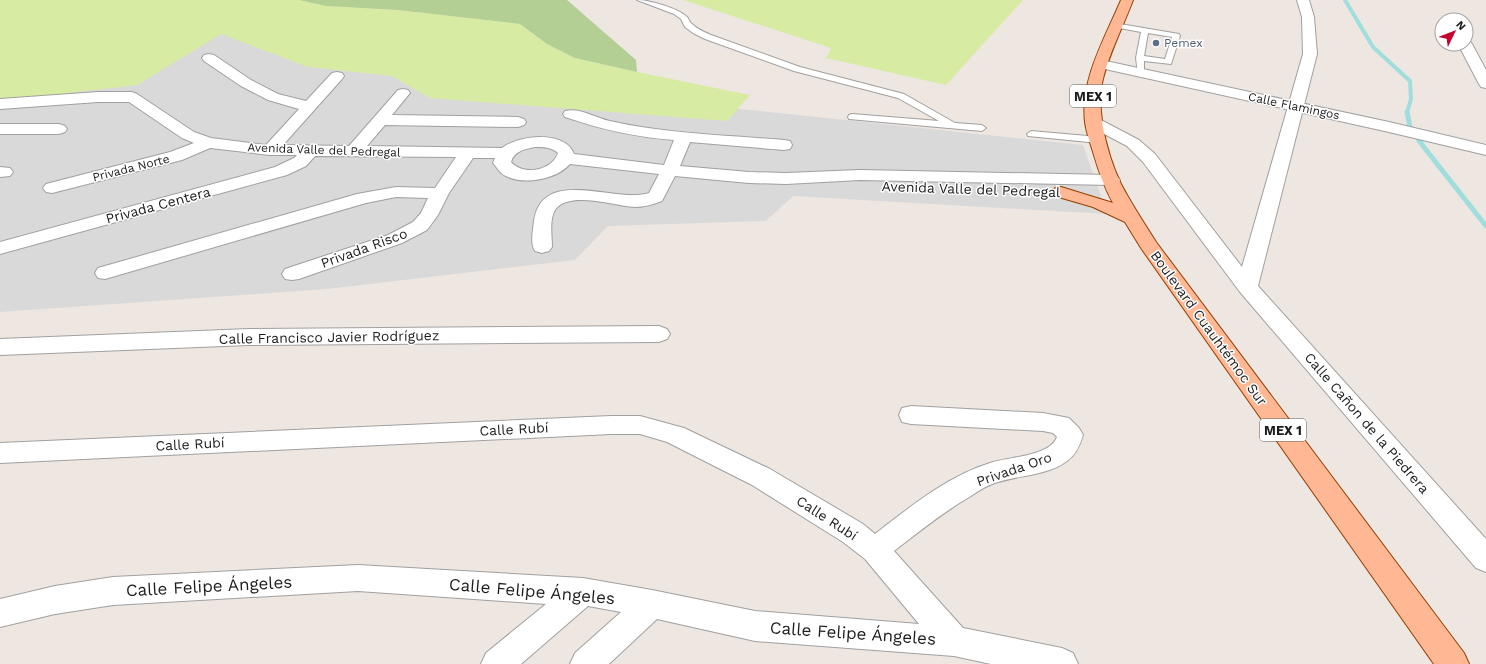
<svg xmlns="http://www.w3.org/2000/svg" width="1486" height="664" viewBox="0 0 1486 664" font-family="'Work Sans',sans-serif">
<rect width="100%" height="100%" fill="#eee6e1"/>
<!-- residential -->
<polygon fill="#dad9d9" points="215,32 407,74 1083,145 1107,214 793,196 766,221 608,226 575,260 327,289 0,312 0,104"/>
<!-- grass -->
<g fill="#d8eba3">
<polygon points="0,0 299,0 326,6 398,10 520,24 547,44 575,58 637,72 750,95 727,121 430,98 392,76 308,67 221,34 137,85 0,101"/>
<polygon points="683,0 1023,0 946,85 826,58 831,48"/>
</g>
<!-- forest -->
<polygon fill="#b3cf93" points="299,0 567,0 636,60 637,72 575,58 547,44 520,24 398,10 326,6"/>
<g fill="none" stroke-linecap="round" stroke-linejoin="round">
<!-- stream-far1 -->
<polyline stroke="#9fdedd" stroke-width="4" points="1345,0 1373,47 1410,81 1411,99 1407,113"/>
<!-- stream -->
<polyline stroke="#9fdedd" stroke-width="5" points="1407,112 1410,127 1423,146 1486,226"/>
<defs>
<g id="service">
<path d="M637,0c12,0 41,8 50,17 2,2 2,5 5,7 5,5 12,8 19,11l89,32 104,27 51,29 27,2 4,3 -4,3 -133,-12 -1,-2 1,-2 3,-1 87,7 -41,-23 -104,-27 -89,-32 -12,-6 -8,-6 -4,-8 -7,-5z"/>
<path d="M1114,23l65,11 1,2 -9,28 -27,-3v13h-6l-2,-16 5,-26 -27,-5zM1148,33l24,4 -7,22 -21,-3z"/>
<polygon points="1031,131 1099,137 1103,140 1099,143 1028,136 1027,134"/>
</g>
<g id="minor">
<polygon points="1297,0 1309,0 1314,17 1317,54 1258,286 1486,539 1486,572 1476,568 1240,292 1143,162 1127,146 1087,125 1085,122 1087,119 1093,117 1099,119 1139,140 1155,154 1242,267 1303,54 1302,17"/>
<polygon points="1466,40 1470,41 1472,44 1486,70 1486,88 1481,87 1479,84 1458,44 1466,44"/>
<path d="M209,54l5,1 37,25 27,14 28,7 26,-28 5,-1 5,1 2,3 -2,3 -59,66 66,1 49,-56 5,-1 5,1 2,3 -18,22 126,2 6,2 2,3 -2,3 -6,2 -133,-2 -18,21 135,2c17,-13 63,-18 72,6l90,11 10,-25c-39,-3 -71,-10 -109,-23l-2,-3 2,-3c14,-4 31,7 45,10 57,13 116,14 174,19l6,1 2,4 -2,4 -6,1 -94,-8 -10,24 69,6 37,1 74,-3 251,5 6,1 3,4 -3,4 -6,1 -251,-5 -74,4 -37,-1 -74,-7 -13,25c-8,3 -18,6 -27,6 -20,-1 -67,-17 -80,3 -6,10 -3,26 -3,37l-3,4 -7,2 -7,-2c-5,-7 -2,-21 -1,-30 8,-56 82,-17 115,-28l10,-19 -89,-10c-14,16 -51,23 -69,9 -3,-3 -5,-7 -8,-10l2,-5h-22l-24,35 -11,22 -11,15 -25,13 -103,36 -7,1 -7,-1 -3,-5 3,-5 103,-34 25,-13 8,-9 7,-15 -32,-1 -30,6 -261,76 -7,-1 -3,-5 3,-5 259,-74 39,-7 39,1 21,-31 -141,-1 -9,10 -19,9 -287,79v-12l275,-75 19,-9 3,-3h-27l-60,-7 -28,12 -130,33 -6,-1 -3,-4 3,-4 124,-32 24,-9 -12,-5 -53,-36h-31l-98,7v-10l98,-7h34l5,2 57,38 17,6 55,7 33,-36 -31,-9 -27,-14 -37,-25 -2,-3 2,-3zM535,147c9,0 16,0 23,6 -6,18 -35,23 -47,9 3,-11 14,-13 24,-15z"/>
<polygon points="0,124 59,124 65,126 67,129 65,132 59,134 0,134"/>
<polygon points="0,167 10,168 13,172 10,176 0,177"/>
<polygon points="659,326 667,329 670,334 667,339 659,342 249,345 0,355 0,339 249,329"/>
<path d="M911,406l132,7 26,5 10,10 4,7c-3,10 -7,20 -16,26 -20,15 -49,14 -72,22 -9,3 -17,8 -24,13 -28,16 -52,36 -77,55l69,77 99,20 11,5 5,11h-87l-37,-8 -199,-15 -98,-22 -48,45h-39l5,-11 46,-41 -33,-6 -67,58h-40l5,-11 60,-49 -188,-13 -245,14 -58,9 -55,13v-28l55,-13 58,-9 245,-12 225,13 69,12 103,21 164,13 -54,-65 -22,-17 -91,-57 -85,-43 -27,-8h-29l-611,29v-20l611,-27h29l44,12 86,41 93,55 12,10c36,-28 74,-59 118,-72 17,-5 57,-6 64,-25l-4,-4 -10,-2 -132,-7 -9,-2 -3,-7 3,-7z"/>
</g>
<polygon id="tertiary" points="1101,60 1389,122 1486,145 1486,155 1389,132 1096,67 1094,64 1096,61"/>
<path id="primary" d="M1121,0h12c-10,27 -25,55 -31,83 -6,34 8,83 25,112 9,16 19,31 29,47l308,411 5,11h-35l-293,-416 -16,-26 -32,-15 -38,-11 -3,-4 3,-4 6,-1 52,16c-9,-16 -15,-34 -20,-51 -3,-10 -7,-20 -8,-30 -5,-42 20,-84 36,-122z"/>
</defs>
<!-- service casing -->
<use href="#service" stroke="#a0a0a0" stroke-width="2"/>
<!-- minor casing -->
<use href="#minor" stroke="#a0a0a0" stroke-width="2"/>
<!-- tertiary casing -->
<use href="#tertiary" stroke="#a0a0a0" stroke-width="2"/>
<!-- primary casing -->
<use href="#primary" stroke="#933f00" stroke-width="2"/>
<!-- service -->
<use href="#service" fill="#fff" fill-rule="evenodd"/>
<!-- minor -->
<use href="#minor" fill="#fff" fill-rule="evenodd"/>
<!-- tertiary -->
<use href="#tertiary" fill="#fff" fill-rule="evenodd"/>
<!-- primary -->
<use href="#primary" fill="#ffb794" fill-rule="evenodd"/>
</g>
<!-- markers -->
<circle fill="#5c6f8a" stroke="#fff" stroke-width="1.5" cx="1156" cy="43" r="4"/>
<g text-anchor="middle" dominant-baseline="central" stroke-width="3" stroke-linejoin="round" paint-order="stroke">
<!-- far-service labels -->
<g font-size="12" fill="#4e5e75" stroke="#fff" text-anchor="start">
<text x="1164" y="43">Pemex</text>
</g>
<!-- far-street labels -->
<g font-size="12" fill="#1c1c1c" stroke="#fff">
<text transform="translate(1294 106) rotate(12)">Calle Flamingos</text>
<text transform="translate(324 150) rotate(2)">Avenida Valle del Pedregal</text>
<text transform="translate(131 168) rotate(-14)">Privada Norte</text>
</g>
<!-- shield labels -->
<g fill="#fff" stroke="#606060" stroke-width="1">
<rect x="1070" y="85" width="46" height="22" rx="3"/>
<rect x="1260" y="419" width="46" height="22" rx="3"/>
</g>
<g font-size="13" font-weight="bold" fill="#1c1c1c">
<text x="1093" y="96">MEX 1</text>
<text x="1283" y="430">MEX 1</text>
</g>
<!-- street labels -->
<g font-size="14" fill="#1c1c1c" stroke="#fff">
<text transform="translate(971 189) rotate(2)">Avenida Valle del Pedregal</text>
<text transform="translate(158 205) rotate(-15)">Privada Centera</text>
<text transform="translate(364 248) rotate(-20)">Privada Risco</text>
<text transform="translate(1209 328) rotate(54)">Boulevard Cuauhtémoc Sur</text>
<text transform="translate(329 337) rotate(-1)">Calle Francisco Javier Rodríguez</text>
<text transform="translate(1367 423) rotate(49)">Calle Cañon de la Piedrera</text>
<text transform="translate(514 429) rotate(-3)">Calle Rubí</text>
<text transform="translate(190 444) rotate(-3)">Calle Rubí</text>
<text transform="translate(1014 469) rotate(-19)">Privada Oro</text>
<text transform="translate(827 518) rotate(33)">Calle Rubí</text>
</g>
<!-- near-street labels -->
<g font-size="17" fill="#1c1c1c" stroke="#fff">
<text transform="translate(209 586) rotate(-3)">Calle Felipe Ángeles</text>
<text transform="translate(532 591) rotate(5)">Calle Felipe Ángeles</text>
<text transform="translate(853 633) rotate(4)">Calle Felipe Ángeles</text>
</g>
</g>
<!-- north arrow -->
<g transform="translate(1454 32) rotate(47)"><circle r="19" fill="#ffffff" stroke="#a4a4a4"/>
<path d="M0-3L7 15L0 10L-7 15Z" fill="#c70030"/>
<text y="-6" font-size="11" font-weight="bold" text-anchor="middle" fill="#1c1c1c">N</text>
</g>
</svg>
